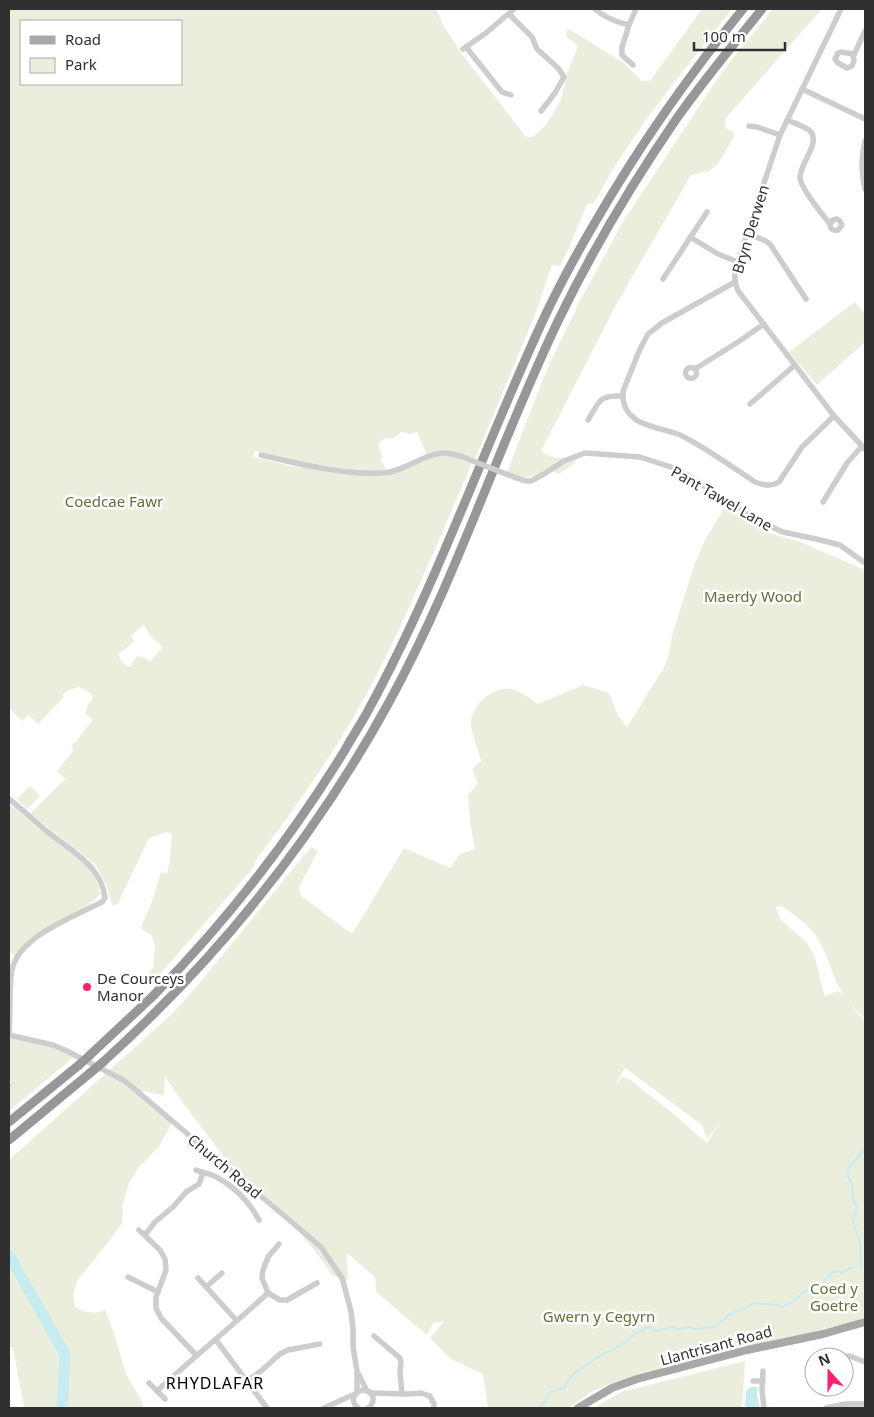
<svg xmlns="http://www.w3.org/2000/svg" width="874" height="1417" viewBox="0 0 874 1417" font-family="'Noto Sans',sans-serif">
<rect width="100%" height="100%" fill="#fff"/>
<!-- green -->
<g fill="#ebeedd" fill-rule="evenodd">
<path d="M9,9h427l7,16 16,25 67,87h7l13,-12 15,-25 6,-26 11,-28 -11,-9 -1,-5 3,-3 55,34 18,18h8l52,-72h30c-39,50 -81,100 -115,154 -9,13 -15,27 -23,40l-7,1 -18,44 -9,18 -8,-1 -17,50 -60,144 -6,-2 3,6c-30,69 -59,140 -93,207 -34,68 -78,131 -124,191l-1,6 -102,116 -3,1 -5,-6 9,-10 2,-22 -3,-10 -11,-8 1,-4 8,-17 11,-35 6,2 3,-15 2,-24 -5,-3 -18,6 -31,65 -2,2h-4l-4,-16 -12,-24 -65,-51 1,-2 33,-33 -8,-8 17,-21 -3,-2 2,-4 3,-2 17,-23 -3,-1 -5,-5 4,-10 4,-4c-1,-8 -9,-9 -15,-12l-11,4 -4,4 1,2 -26,27 -10,-9 -6,6 -13,-13zM21,21h160v63h-160zM402,432l8,2 7,-2 11,25 -40,15 -8,-13 3,-2 -4,-8v-7l6,-4 7,1zM255,451l46,10 -1,7 -47,-11zM144,625l7,12 12,10 -13,15 -3,-3 -10,-3 -5,7 -1,3 -3,1 -6,-5 -4,-8 16,-12 -3,-6z"/>
<path d="M773,9h49l-97,110v9l9,4v5l-17,28 -8,6 -18,4 -75,130 -75,146c10,8 18,8 30,6l5,5 -17,12 -7,-3 -31,8 -14,-7 41,-105 32,-66 41,-76 91,-138 24,-33z"/>
<polygon points="855,302 865,314 865,342 817,385 789,352"/>
<path d="M726,505l18,16 24,12 30,8 67,29v449l-16,-17 16,20v296l-27,8 -65,15 -148,41 -15,2 -19,8 -23,16h-80l-5,-34 -32,-15 -21,-21 14,-17 -11,2 -6,12 -51,-43 -1,-15 -28,-24 1,28 -16,-6 -17,-24 -35,-41 -56,-53 -42,-55 -17,-26 -1,19 -21,-4 -1,7 30,25 -14,25 -19,19 -10,16 -6,21 -1,19 -16,22 -29,36 -4,14 2,12c10,5 19,8 30,3l9,23 12,41 15,26 3,8h-120l-11,-60 -4,-2v-186l162,-145 27,-30 113,-138 7,4 -19,36 2,9 51,38 52,-86 46,20 10,-14 15,-5 -5,-27 -2,-27 10,-12 -6,-14 9,-8c-3,-11 -10,-28 -10,-38 0,-18 22,-37 40,-34 10,2 20,10 27,15l45,-19 26,8 9,23 9,11 36,-58 5,-12 5,-25 22,-69 10,-23zM782,906c13,10 29,20 37,35 11,17 13,38 25,54l-6,-4 -13,5c-7,-16 -5,-33 -15,-48 -7,-13 -18,-16 -28,-27 -3,-3 -4,-9 -6,-14zM625,1068l77,57 5,14 15,-19 -15,23 -31,-27 -47,-37 -7,-2 -7,8z"/>
<polygon points="30,786 40,796 27,809 17,799"/>
<path d="M9,804c12,9 24,19 36,29 20,16 53,33 55,62l-17,14 -44,26 -23,23 -4,-5 -3,4z"/>
<polygon points="9,1035 24,1038 76,1055 9,1111"/>
<polygon points="745,1361 742,1408 594,1408 621,1392"/>
</g>
<!-- water -->
<polygon fill="#c7ecf0" points="751,1387 758,1387 757,1394 760,1408 745,1408 746,1391"/>
<g fill="none" stroke-linecap="round" stroke-linejoin="round">
<!-- stream -->
<g stroke="#c7ecf0" stroke-width="2">
<polyline points="9,1087 14,1083"/>
<polyline points="861,1268 860,1243 853,1222 857,1207 853,1199 852,1183 847,1176 849,1168 865,1149"/>
<path d="M538,1408l9,-8 3,-8 14,-4c4,-6 5,-11 12,-16 8,-6 19,-13 29,-19 5,-2 10,-4 14,-7 8,-5 22,-18 30,-19l7,4 16,-4 6,2 12,-2 5,2 18,-2 12,-8 3,-4 5,-1 2,-3 8,-1 10,-7 24,2 6,2 3,-3h4l10,-9 12,-8 10,-4 11,-11 5,-1 5,2 7,-5h4"/>
</g>
<!-- river -->
<polyline stroke="#c7ecf0" stroke-width="11" points="9,1255 65,1354 62,1408"/>
<!-- minor -->
<g stroke="#cdcdcd" stroke-width="5.5">
<path d="M595,9c10,9 21,13 34,16l-7,22v8l11,10"/>
<path d="M841,9l-61,126 -44,132c-2,9 -2,17 3,25l95,124 31,33"/>
<polyline points="509,14 532,37 537,49 558,68 564,77 555,93 541,111"/>
<polyline points="629,25 636,9"/>
<polyline points="466,47 502,92 511,95"/>
<polyline points="463,49 486,33 514,9"/>
<polyline points="854,54 841,52 838,53 835,59 838,63 847,68 852,66 854,60 853,57 865,31"/>
<polyline points="802,89 865,119"/>
<path d="M787,120c7,3 16,6 22,10 14,11 -10,34 -9,48 1,11 22,36 30,46 0,5 3,7 8,6l4,-5 -2,-4 -3,-2 -4,1 -3,4"/>
<polyline points="749,126 757,127 780,135"/>
<path d="M865,141c-4,16 -4,32 0,48"/>
<polyline points="747,234 764,240 770,244 806,299"/>
<polyline points="690,237 718,254 738,262"/>
<polyline points="663,279 707,212"/>
<path d="M735,282l-73,41 -14,11 -8,15 -17,42c-1,10 2,20 11,27 8,8 34,12 46,17 27,13 50,31 75,47 8,3 16,5 24,0l23,-35 32,-31"/>
<circle cx="691" cy="373" r="5.5"/>
<polyline points="695,369 738,342 764,324"/>
<polyline points="750,404 795,365"/>
<path d="M588,420c12,-19 10,-25 35,-24"/>
<path d="M261,455c39,9 81,20 122,18 21,-1 41,-20 62,-20 5,0 10,2 15,3"/>
<polyline points="514,477 525,481 531,481 544,474 564,461 585,453 640,457 671,467 687,475 754,518 772,527 783,532 816,539 840,545 865,563"/>
<polyline points="823,502 847,463 862,446"/>
<path d="M9,799c13,10 25,22 39,33 22,18 54,34 57,66l-3,4c-27,14 -79,33 -89,64 -3,8 -2,18 -3,27 0,14 0,28 -1,42"/>
<polyline points="9,1035 53,1045 65,1050 125,1081 321,1247 342,1278 351,1311 353,1329 353,1347 357,1371 357,1393"/>
<path d="M196,1170c7,3 16,4 22,8 17,9 32,25 41,42"/>
<polyline points="139,1230 160,1250 165,1259 166,1270 156,1297 156,1308 161,1318 196,1355"/>
<polyline points="145,1235 155,1222 173,1207 186,1192 199,1184 203,1173"/>
<polyline points="279,1244 268,1257 263,1270 262,1278 268,1293 280,1300 287,1300 317,1283"/>
<polyline points="128,1277 158,1292"/>
<polyline points="198,1278 237,1321"/>
<polyline points="206,1287 222,1273"/>
<polyline points="374,1336 400,1358 401,1362 400,1372 402,1394"/>
<polyline points="216,1340 267,1408"/>
<polyline points="835,1357 850,1356 865,1362"/>
<polyline points="763,1371 762,1391 764,1408"/>
<polyline points="358,1373 367,1391"/>
<polyline points="247,1381 261,1371 280,1354 288,1350 320,1344"/>
<polyline points="753,1381 763,1381"/>
<polyline points="149,1383 165,1399"/>
<path d="M157,1391c37,-34 75,-65 111,-98"/>
<polyline points="370,1393 409,1394 421,1393 430,1396 434,1404 434,1408"/>
<polyline points="324,1408 355,1394"/>
<path d="M358,1408c-15,-14 11,-26 15,-11 1,5 -1,8 -5,11"/>
<polyline points="826,1408 845,1404 865,1404"/>
</g>
<!-- major -->
<polyline stroke="#a8a8a8" stroke-width="8" points="578,1408 612,1388 637,1379 747,1350 823,1334 865,1322"/>
<!-- highway -->
<g stroke="#979797" stroke-width="9">
<path d="M89,1056c21,-20 43,-40 64,-60 73,-74 138,-158 192,-246 8,-15 18,-29 25,-43 68,-125 114,-260 174,-389 16,-34 34,-67 53,-99 43,-74 92,-144 146,-210"/>
<path d="M103,1062c114,-103 211,-223 285,-358 68,-123 110,-259 171,-385 34,-70 74,-137 118,-201 27,-38 56,-73 85,-109"/>
<polyline points="9,1122 79,1065"/>
<polyline points="9,1140 90,1073"/>
</g>
<!-- minor-bridge -->
<polyline stroke="#cdcdcd" stroke-width="5.5" points="460,456 514,477"/>
<!-- highway-bridge -->
<g stroke="#979797" stroke-width="9">
<polyline points="79,1065 89,1056"/>
<polyline points="90,1073 103,1062"/>
</g>
</g>
<!-- markers -->
<circle fill="#f7226f" stroke="#fff" stroke-width="2" cx="87" cy="987" r="5"/>
<g text-anchor="middle" dominant-baseline="central" stroke-width="5" stroke-linejoin="round" paint-order="stroke">
<!-- street labels -->
<g font-size="15" fill="#303030" stroke="#fff">
<text transform="translate(750 229) rotate(-73)">Bryn Derwen</text>
<text transform="translate(722 498) rotate(30)">Pant Tawel Lane</text>
<text transform="translate(225 1166) rotate(40)">Church Road</text>
<text transform="translate(716 1345) rotate(-15)">Llantrisant Road</text>
</g>
<!-- park labels -->
<g font-size="15" fill="#637138" stroke="#fff">
<text x="114" y="501">Coedcae Fawr</text>
<text x="753" y="596">Maerdy Wood</text>
<text x="834" y="1288">Coed y<tspan x="834" dy="17">Goetre</tspan></text>
<text x="599" y="1316">Gwern y Cegyrn</text>
</g>
<!-- poi labels -->
<g font-size="15" fill="#303030" stroke="#fff" text-anchor="start">
<text x="97" y="978">De Courceys<tspan x="97" dy="17">Manor</tspan></text>
</g>
<!-- neighbourhood labels -->
<g font-size="16" letter-spacing="1" fill="#000" stroke="#fff">
<text x="215" y="1383">RHYDLAFAR</text>
</g>
</g>
<!-- border -->
<rect width="874" height="1417" fill="none" stroke="#303030" stroke-width="20"/>
<!-- legend -->
<rect x="20" y="20" width="162" height="65" fill="#ffffff" stroke="#acacac"/>
<rect x="30" y="36" width="25" height="8" fill="#a8a8a8" stroke="#acacac"/>
<text x="65" y="45" font-size="15" fill="#303030">Road</text>
<rect x="30" y="58" width="25" height="15" fill="#ebeedd" stroke="#acacac"/>
<text x="65" y="70" font-size="15" fill="#303030">Park</text>
<!-- north arrow -->
<g transform="translate(829 1372) rotate(339)"><circle r="24" fill="#ffffff" stroke="#acacac"/>
<path d="M0-4L9 19L0 12L-9 19Z" fill="#f7226f"/>
<text y="-8" font-size="14" font-weight="bold" text-anchor="middle" fill="#303030">N</text>
</g>
<!-- scale -->
<path d="M694 42v8h91v-8" fill="none" stroke="#303030" stroke-width="2.5"/>
<text x="702" y="42" font-size="15" fill="#303030" stroke="#ffffff" stroke-width="4" paint-order="stroke">100 m</text>
</svg>
